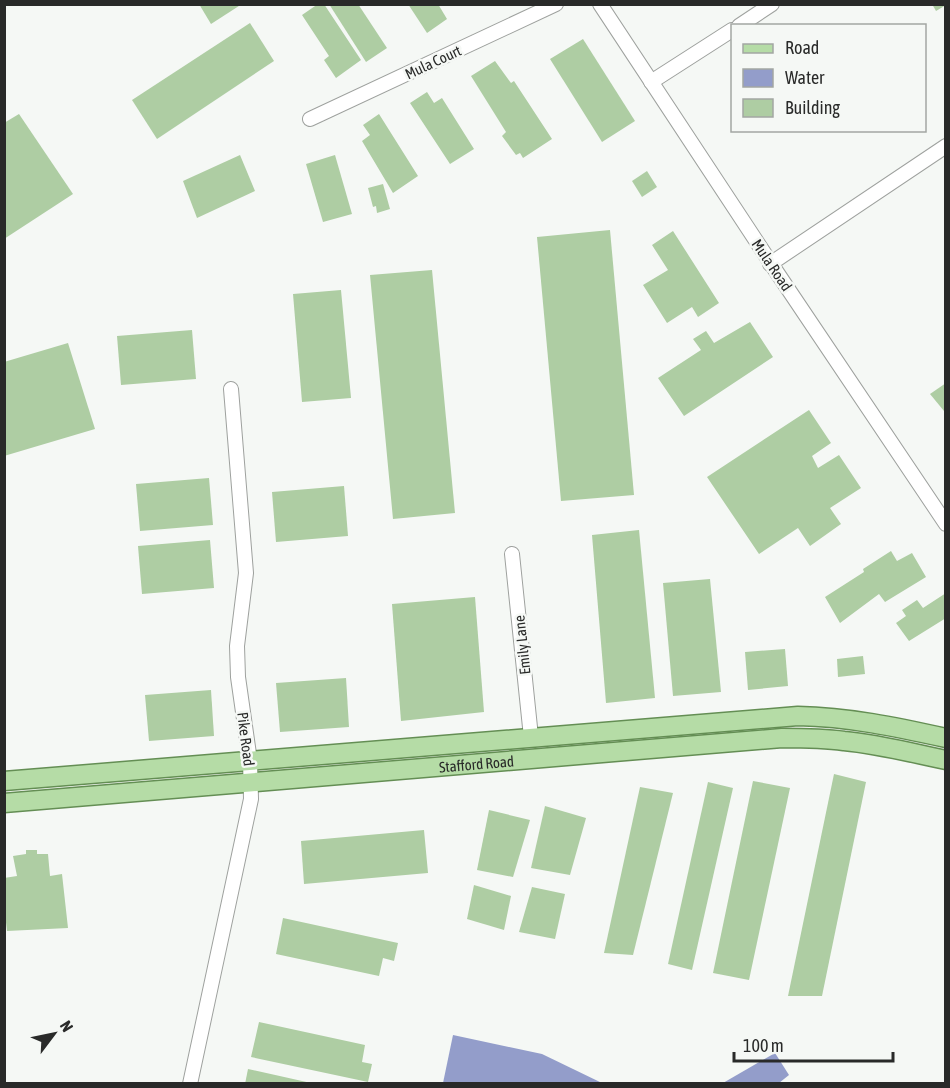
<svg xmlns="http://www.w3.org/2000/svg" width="950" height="1088" viewBox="0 0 950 1088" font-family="'Asap Condensed',sans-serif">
<rect width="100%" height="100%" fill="#f5f8f5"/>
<!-- water -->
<g fill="#939dca">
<polygon points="453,1035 542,1054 602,1083 443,1083"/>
<polygon points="775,1053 789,1075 779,1083 723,1083"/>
</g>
<!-- building -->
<g fill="#aecda3">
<polygon points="199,4 242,4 211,24"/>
<polygon points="318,4 324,4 361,60 336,78 324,60 329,56 302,15"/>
<polygon points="329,4 358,4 387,48 366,62"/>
<polygon points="408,4 438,4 447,19 427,33"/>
<polygon points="932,4 946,4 946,5 936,11"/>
<polygon points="250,23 274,61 157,139 132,100"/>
<polygon points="583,39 635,121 602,142 550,59"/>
<polygon points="495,61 511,83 514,81 552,139 523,158 520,153 516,155 502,136 506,132 471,76"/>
<polygon points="427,92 434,103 442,98 474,149 450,164 410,103"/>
<polygon points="19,114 73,194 4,239 4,123"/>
<polygon points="379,114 418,176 393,193 362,141 370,135 363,125"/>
<polygon points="240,155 255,191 197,218 183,181"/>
<polygon points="335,155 352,214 323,222 306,164"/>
<polygon points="647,171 657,187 642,197 632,181"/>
<polygon points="383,184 390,209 377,213 376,206 373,207 368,188"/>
<polygon points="610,230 634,495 561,501 537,237"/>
<polygon points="673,231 719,303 698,317 692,307 667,323 643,285 668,270 652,245"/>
<polygon points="432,270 455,513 393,519 370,275"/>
<polygon points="341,290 351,398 302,402 293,294"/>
<polygon points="750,322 773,357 684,416 658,378 701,350 693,339 706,331 714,343"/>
<polygon points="192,330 196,379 121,385 117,336"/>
<polygon points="68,343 95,429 4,456 4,362"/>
<polygon points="946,383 946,410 944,411 930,394"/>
<polygon points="809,410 831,443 812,456 818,468 839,455 861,488 830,508 841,524 810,546 798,528 759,554 707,477"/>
<polygon points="209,478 213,525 140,531 136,484"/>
<polygon points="344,486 348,536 276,542 272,492"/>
<polygon points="639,530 655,698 606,703 592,535"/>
<polygon points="210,540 214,588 142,594 138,546"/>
<polygon points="891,551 897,561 912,553 926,577 885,602 879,594 840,623 825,597 864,572 863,569"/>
<polygon points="710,579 721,692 673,696 663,583"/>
<polygon points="946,593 946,618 909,641 896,623 906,616 902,610 917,600 923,608"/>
<polygon points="475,597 484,712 401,721 392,604"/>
<polygon points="785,649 788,686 748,690 745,652"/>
<polygon points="863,656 865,674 838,677 837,659"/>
<polygon points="346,678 349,727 280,732 276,683"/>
<polygon points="211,690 214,736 149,741 145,695"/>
<polygon points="834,774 866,782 822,996 788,996"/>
<polygon points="753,781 790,788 749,980 713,973"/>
<polygon points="708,782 733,788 692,970 668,964"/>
<polygon points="640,787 673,793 633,955 604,953"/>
<polygon points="545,806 586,818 570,875 531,868"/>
<polygon points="489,810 530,820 513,877 477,870"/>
<polygon points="424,830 428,873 304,884 301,841"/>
<polygon points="26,850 37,850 37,854 48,854 50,876 62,874 68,928 7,931 4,905 4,878 17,876 13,856 26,854"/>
<polygon points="474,885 511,896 504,930 467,919"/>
<polygon points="532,887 565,894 555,939 519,932"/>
<polygon points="283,918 398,943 394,961 383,958 379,976 276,954"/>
<polygon points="259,1022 365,1045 362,1062 372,1064 368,1082 251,1057"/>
<polygon points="248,1069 311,1083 310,1084 245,1084"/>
</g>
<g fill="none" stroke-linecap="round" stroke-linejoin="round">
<defs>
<g id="minor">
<polyline points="600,4 778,274 946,524"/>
<polyline points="739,26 772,4"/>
<polyline points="651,82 732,30"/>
<polyline points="310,119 556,4"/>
<polyline points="770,264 946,146"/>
<polyline points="512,554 531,737"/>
<polyline points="190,1084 251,799 250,761 238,677 237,646 246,573 231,389"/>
</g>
<g id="major">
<path d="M4,781l794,-65c51,1 98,11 148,22"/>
<path id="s1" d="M4,803l778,-65c21,0 41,0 62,3 34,3 68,12 102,19"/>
</g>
</defs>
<!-- minor casing -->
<use href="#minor" stroke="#9ea19e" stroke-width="16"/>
<!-- major casing -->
<use href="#major" stroke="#648e54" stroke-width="21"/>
<!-- minor -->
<use href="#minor" stroke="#fff" stroke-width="14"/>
<!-- major -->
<use href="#major" stroke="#b5dca6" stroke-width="18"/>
</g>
<g text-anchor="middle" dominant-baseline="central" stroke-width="5" stroke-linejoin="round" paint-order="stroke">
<!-- street labels -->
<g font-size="15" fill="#292a29" stroke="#f5f8f5">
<text transform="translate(433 62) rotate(-25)">Mula Court</text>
<text transform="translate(772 265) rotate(56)">Mula Road</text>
<text transform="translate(522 645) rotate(-96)">Emily Lane</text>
<text transform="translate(246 739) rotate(83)">Pike Road</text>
<text stroke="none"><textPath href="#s1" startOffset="474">Stafford Road</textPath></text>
</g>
</g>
<!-- border -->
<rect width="950" height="1088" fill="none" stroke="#292a29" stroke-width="12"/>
<!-- legend -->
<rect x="731" y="24" width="195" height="108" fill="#f5f8f5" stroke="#a3a6a3" stroke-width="1.5"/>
<rect x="743" y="44" width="30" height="9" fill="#b5dca6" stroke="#a3a6a3" stroke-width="1.5"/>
<text x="785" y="54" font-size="18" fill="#292a29">Road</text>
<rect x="743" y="69" width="30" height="18" fill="#939dca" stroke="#a3a6a3" stroke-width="1.5"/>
<text x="785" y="84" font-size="18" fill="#292a29">Water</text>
<rect x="743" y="99" width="30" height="18" fill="#aecda3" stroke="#a3a6a3" stroke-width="1.5"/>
<text x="785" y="114" font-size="18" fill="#292a29">Building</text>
<!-- north arrow -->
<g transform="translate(54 1034) rotate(58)" stroke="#f5f8f5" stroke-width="4.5" paint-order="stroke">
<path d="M0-4.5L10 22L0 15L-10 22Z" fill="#292a29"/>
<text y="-9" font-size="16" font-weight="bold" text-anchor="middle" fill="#292a29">N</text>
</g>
<!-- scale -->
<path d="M734 1052v9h159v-9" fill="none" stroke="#292a29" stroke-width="3"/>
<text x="743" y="1052" font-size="18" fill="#292a29" stroke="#f5f8f5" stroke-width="4.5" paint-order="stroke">100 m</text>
</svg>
